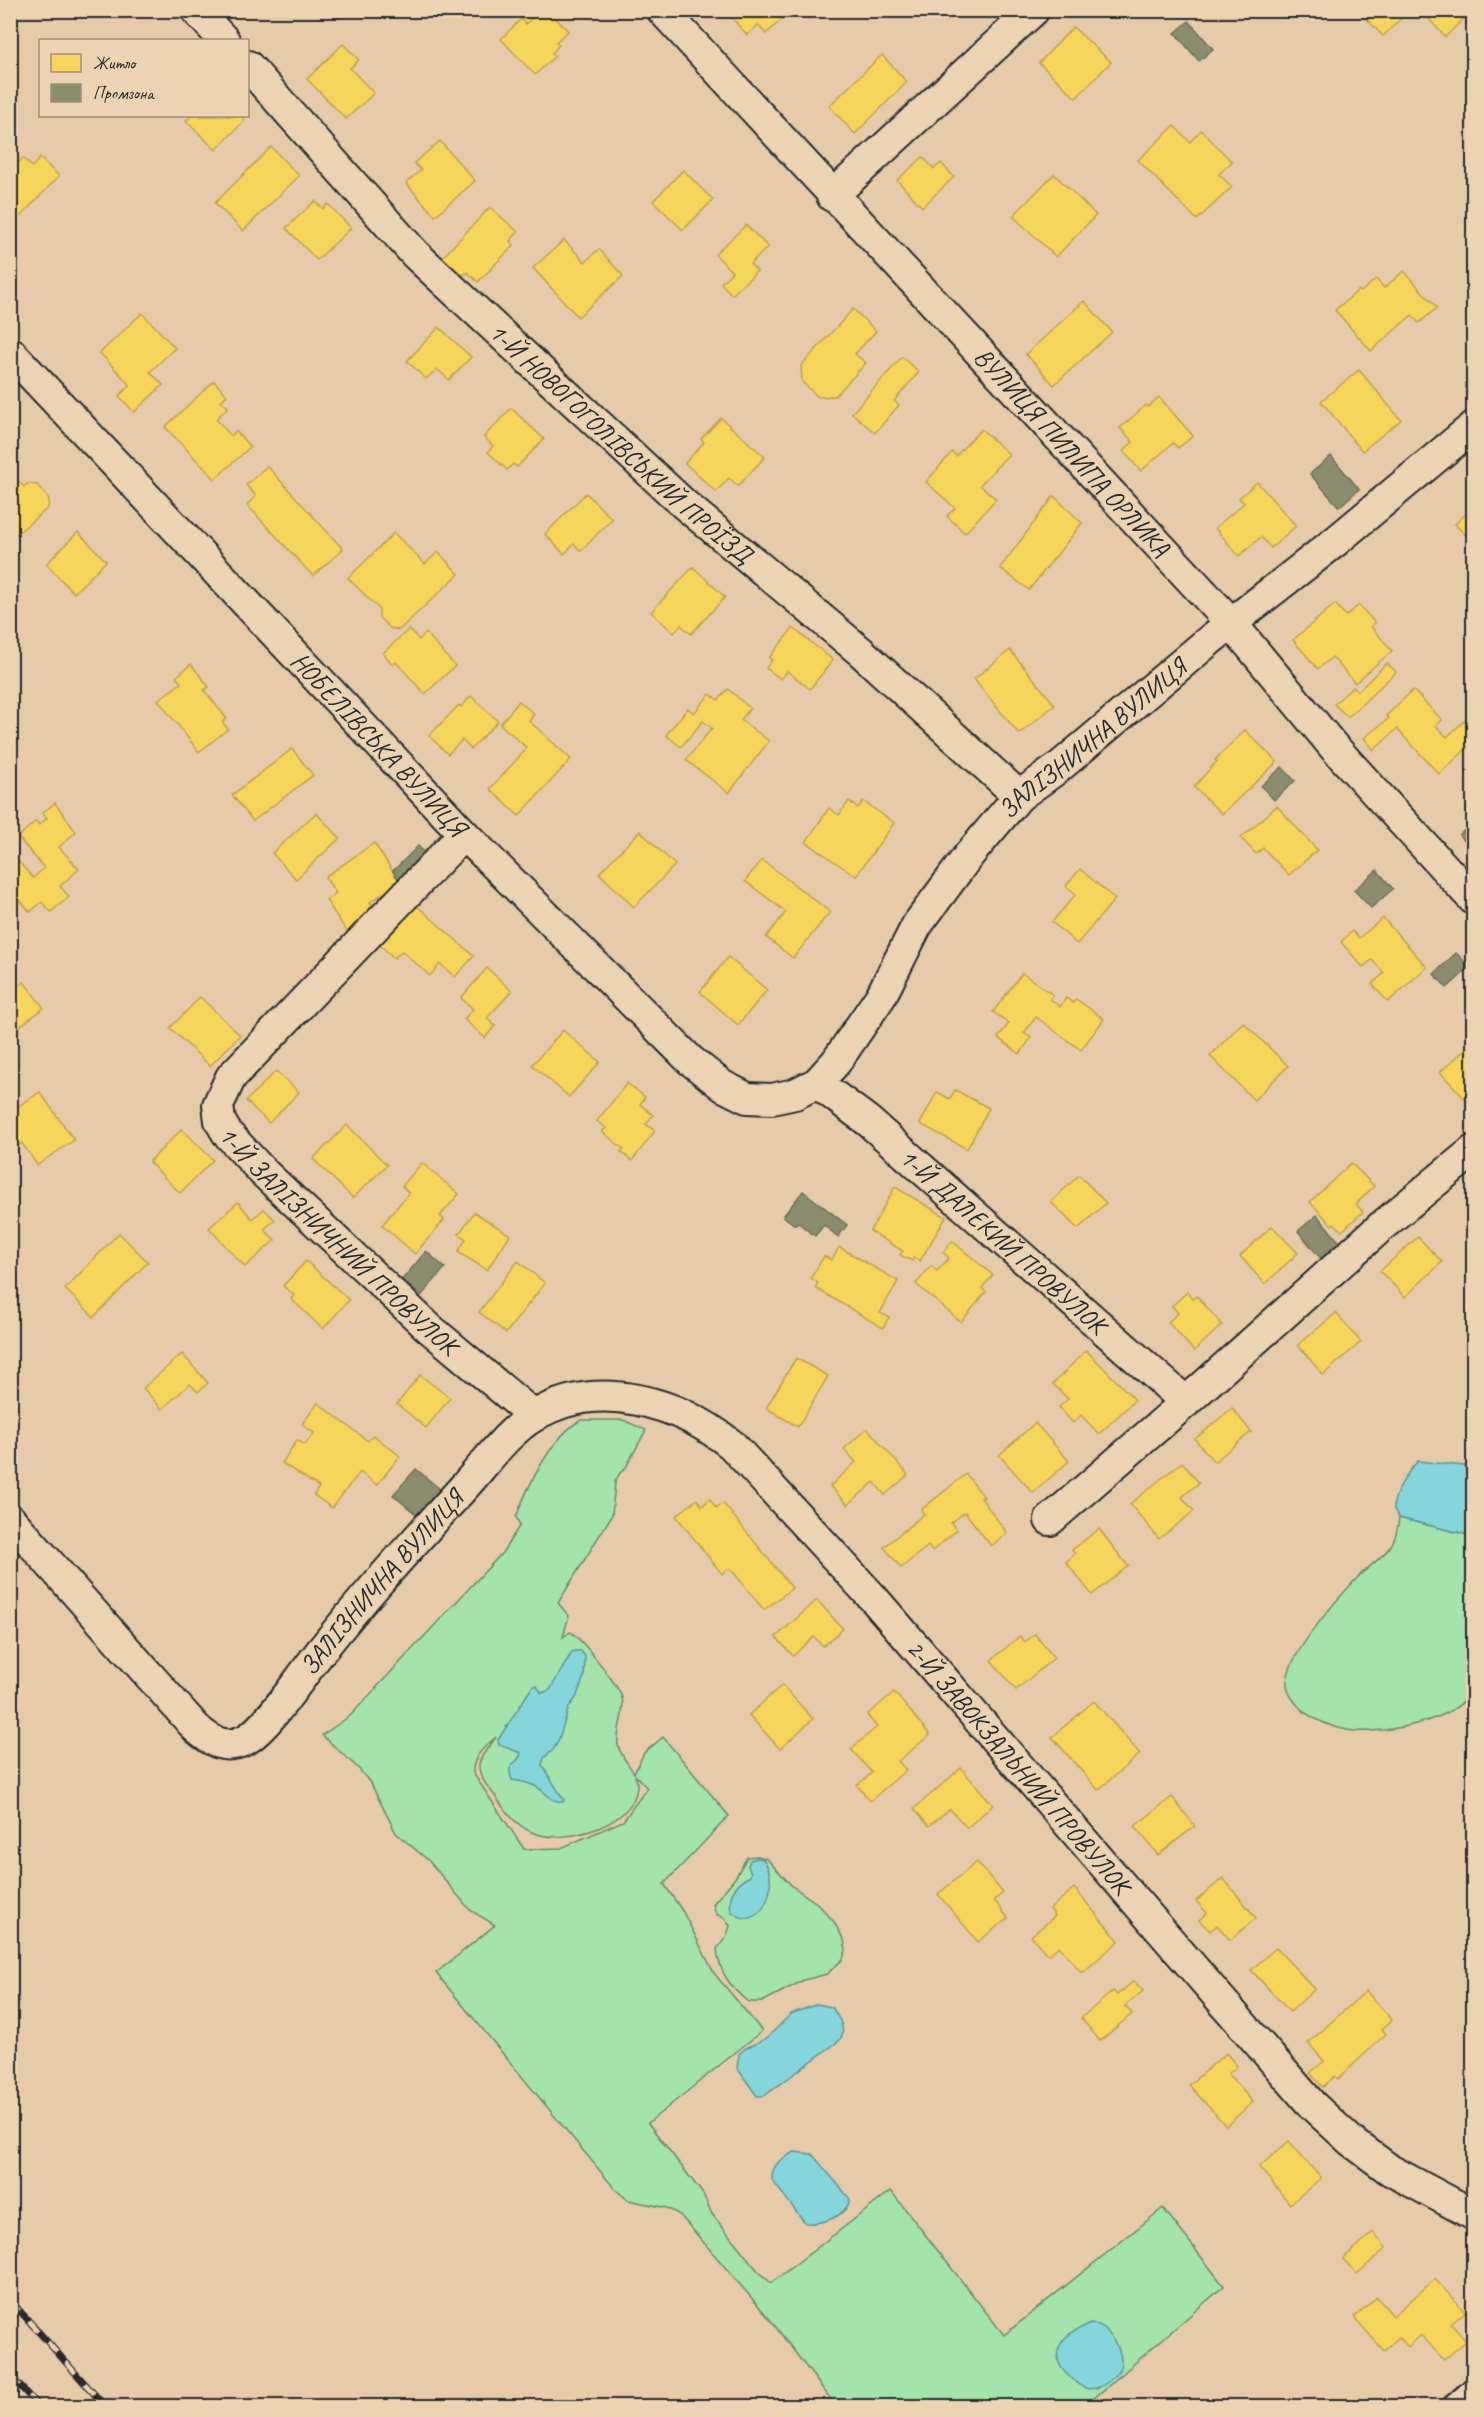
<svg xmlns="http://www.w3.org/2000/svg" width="1484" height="2417" viewBox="0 0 1484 2417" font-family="Caveat,sans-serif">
<rect width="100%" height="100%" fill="#e6cbaa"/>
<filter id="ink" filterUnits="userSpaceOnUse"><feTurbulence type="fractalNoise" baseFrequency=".0167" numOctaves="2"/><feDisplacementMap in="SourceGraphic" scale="12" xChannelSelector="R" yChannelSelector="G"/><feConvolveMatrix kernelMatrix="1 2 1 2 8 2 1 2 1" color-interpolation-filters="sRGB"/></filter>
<g filter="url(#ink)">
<!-- green -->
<g fill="#a4e3ab" stroke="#68876b" stroke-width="1.5" fill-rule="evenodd">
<path d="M581,1420h42l23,10 -21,39 -5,4 -5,9 -3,33 -54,88 11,13 -6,21 7,-5c10,4 50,56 52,66 4,15 -6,31 -4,47 2,10 11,20 16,28l10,-20 19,-16 66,79 -65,68 19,28 31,61 48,58 -114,92 55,71 9,20 46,57 13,12 120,-92 113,144 159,-127 61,78 -139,120h-249l-68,-89 -88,-102 -13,-7 -39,-8 -13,-11 -179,-216 59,-48 -25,-15 -41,-49 -33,-28 -25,-49 -12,-15 -37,-34 28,-19 152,-163 18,-28 -4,-8c12,-31 35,-80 65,-97zM496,1737c-5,8 -15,17 -17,27 -1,12 9,23 16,32 10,15 21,30 39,37 30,12 99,-7 103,-45 1,-4 -1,-9 -2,-13l12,13 -24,33 -62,27 -37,1 -51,-76c-1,-16 11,-26 23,-36z"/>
<path d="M1399,1518l74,18v147c-1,4 -2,9 -5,13 -18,26 -84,37 -114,35 -18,-2 -42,-11 -54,-23 -6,-7 -13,-15 -13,-24 -2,-27 53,-88 72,-108 10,-10 25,-19 33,-32 4,-8 6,-17 7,-26z"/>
<path d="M758,1856l9,3 25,27 26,18 16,18 10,18 2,10 -3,9 -16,15 -23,6 -42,22h-14c-18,-15 -29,-30 -31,-53l9,-12 4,-11 -6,-8 -8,-4 -3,-10 22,-26 12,-21z"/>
</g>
<!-- water -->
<g fill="#84d6da" stroke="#609294" stroke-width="1.5">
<path d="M1418,1461l55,6v69l-74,-18c-1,-3 -4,-6 -5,-9 -2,-14 15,-39 24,-48z"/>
<path d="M576,1651h5l4,5 -1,21 -8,21 -7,9 -11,35 -5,8 -9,8 -2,7 22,35 -1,2c-14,-1 -16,-9 -26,-15 -7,-4 -17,-6 -25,-7 -7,-19 6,-14 9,-27l-22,-8 -1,-5 34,-53 4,-2 6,8 8,-3 22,-38z"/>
<path d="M757,1858l6,1c20,26 -4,78 -32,52 -3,-17 5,-28 19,-35l1,-3 -3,-7 2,-6z"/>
<path d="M817,2004l15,3c6,10 15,21 8,33l-76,56h-7l-20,-28 2,-14 7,-6 21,-10 24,-24z"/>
<path d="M794,2152l18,2 38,45c-4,19 -29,25 -45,24l-33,-43c0,-16 9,-21 22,-28z"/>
<path d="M1091,2324c11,0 16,5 21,15 5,6 9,13 9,21 1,14 -18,29 -32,29 -6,-1 -12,-5 -16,-9 -30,-24 -12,-47 18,-56z"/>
</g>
<!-- homes -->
<g fill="#f6d55c" stroke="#b9a24d" stroke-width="1.5">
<polygon points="512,10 540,10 526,24"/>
<polygon points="540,10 548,10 568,31 556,42 559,45 552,53 555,56 535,75 501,39 521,19 526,24"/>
<polygon points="725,10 791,10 791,11 766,34 758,25 747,35"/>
<polygon points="1366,10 1410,10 1383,36 1362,14"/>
<polygon points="1421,10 1473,10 1445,37"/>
<polygon points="1073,27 1111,62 1076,98 1039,63"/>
<polygon points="343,44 359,60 350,68 374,93 346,119 307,79"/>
<polygon points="882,55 907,82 855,134 829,106"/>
<polygon points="191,116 241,116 245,120 216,150 186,121"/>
<polygon points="1174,126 1190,142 1201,130 1232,162 1219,174 1232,187 1197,220 1138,160"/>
<polygon points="440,141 475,181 435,216 406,183 421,170 414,163"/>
<polygon points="271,147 299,176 243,231 215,203"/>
<polygon points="923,157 934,169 941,163 954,177 922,207 897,180"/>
<polygon points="23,158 32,167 40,158 59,176 20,217 16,213 10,218 10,171"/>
<polygon points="683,170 713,200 683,230 653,201"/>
<polygon points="1054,174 1096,215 1056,257 1013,216"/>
<polygon points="315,201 323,209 328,204 351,228 317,260 286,228"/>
<polygon points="490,207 518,232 510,241 514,245 478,282 467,272 460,279 440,260"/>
<polygon points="746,225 768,247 750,264 757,271 732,295 721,283 732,272 715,254"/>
<polygon points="564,240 585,262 599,249 623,276 578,317 533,268"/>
<polygon points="1404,271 1437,308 1419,323 1412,315 1371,351 1335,310 1359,290 1361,292 1376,279 1384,288"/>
<polygon points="1084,301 1112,332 1054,385 1026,354"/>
<polygon points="853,309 876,331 855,354 866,363 835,396 818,397 802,382 801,366"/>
<polygon points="142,313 175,348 150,372 163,385 134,412 119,396 130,385 100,353"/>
<polygon points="439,327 471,357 449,380 437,369 426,379 407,361"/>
<polygon points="902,357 919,372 894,401 899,405 875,433 852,413"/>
<polygon points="1359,370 1401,420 1362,451 1321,401"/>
<polygon points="214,381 227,395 221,401 228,407 216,419 231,436 236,431 250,447 215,479 165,427"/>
<polygon points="1159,397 1193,436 1178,448 1173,443 1141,471 1123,451 1133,442 1120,428 1146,405 1148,407"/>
<polygon points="511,408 544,439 517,467 513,464 507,470 488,452 493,446 484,437"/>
<polygon points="721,418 765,457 738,486 729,478 716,492 685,463 704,442 701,439"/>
<polygon points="981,429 1009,454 980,485 996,499 965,533 947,516 955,508 926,482 952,452 956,456"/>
<polygon points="267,466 343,549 313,576 247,505 256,496 246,485"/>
<polygon points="10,471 24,487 27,484 37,485 49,499 48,508 10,539"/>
<polygon points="1257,482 1296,526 1271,548 1261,537 1239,556 1215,528 1244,503 1239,498"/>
<polygon points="586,493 612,519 581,551 574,544 564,554 545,534"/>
<polygon points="1054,496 1082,523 1029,590 1000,568"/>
<polygon points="1474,507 1474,544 1455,524"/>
<polygon points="78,532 106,561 74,593 46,564"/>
<polygon points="394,533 425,564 438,552 459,574 399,630 390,628 379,618 379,609 348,578"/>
<polygon points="693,567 725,597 691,634 681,625 674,633 651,612"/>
<polygon points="1335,604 1346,616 1359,605 1375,623 1371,626 1392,651 1355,683 1332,657 1318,669 1293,640"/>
<polygon points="793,628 833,660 810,689 787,671 781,679 766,668 772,660 769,658"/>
<polygon points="409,629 419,640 426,633 455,666 425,694 396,662 393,665 383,653"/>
<polygon points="1010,650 1055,705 1019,734 974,679"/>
<polygon points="1387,663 1396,672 1348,717 1334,704 1353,687 1358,691"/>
<polygon points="191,664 209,687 204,690 227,719 222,722 228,729 199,752 158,700 181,683 176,677"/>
<polygon points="728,689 750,708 741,720 769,741 729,793 686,760 712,728 703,721 681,747 666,735 688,708 694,713 710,694 718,700"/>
<polygon points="1413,690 1442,720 1436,726 1447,737 1469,716 1474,721 1474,742 1439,774 1397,729 1374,750 1364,738 1389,718 1386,716"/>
<polygon points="471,696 498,721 471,749 462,740 448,754 429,736 459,705 461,707"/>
<polygon points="519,701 534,714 529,721 571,759 519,816 490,789 527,748 500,724"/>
<polygon points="1245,730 1277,762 1222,814 1194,787 1217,761 1215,760"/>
<polygon points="292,749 313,775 253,821 232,795"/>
<polygon points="849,801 858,808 863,801 894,823 856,876 806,842 829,808 839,815"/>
<polygon points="55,803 76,832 59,847 79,869 60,886 69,897 51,912 42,902 30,912 20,900 10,909 10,852 33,878 44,868 18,837 36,821 39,825 47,818 42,813"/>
<polygon points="1277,806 1317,850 1289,875 1263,848 1256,854 1241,838"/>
<polygon points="316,813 340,838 296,879 272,853"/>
<polygon points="640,831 675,865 634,907 599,873"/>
<polygon points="374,843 400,882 370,902 377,912 347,932 326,900 336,893 325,877"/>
<polygon points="762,860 830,912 793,958 766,937 786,912 745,881"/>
<polygon points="1080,869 1115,899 1077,944 1052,922 1076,894 1066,886"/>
<polygon points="415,904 474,956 455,977 440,964 430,976 402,951 394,958 379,944"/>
<polygon points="1383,918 1427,967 1388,1002 1372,984 1384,973 1372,960 1363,967 1341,942 1352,931 1359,938"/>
<polygon points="728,957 767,990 738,1025 700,992"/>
<polygon points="487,968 512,991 487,1018 495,1026 485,1038 464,1019 473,1009 461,998"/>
<polygon points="1022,973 1053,995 1050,999 1060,1007 1066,998 1073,1003 1076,999 1104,1019 1081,1050 1036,1017 1024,1033 1031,1038 1020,1054 998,1038 1009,1023 993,1012"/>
<polygon points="24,982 44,1008 12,1032 10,992"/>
<polygon points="200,997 240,1035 210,1066 170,1028"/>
<polygon points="1243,1022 1288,1066 1254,1100 1210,1056"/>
<polygon points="563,1030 600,1062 569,1097 532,1065"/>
<polygon points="1474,1042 1474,1097 1468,1102 1440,1072"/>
<polygon points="276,1071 299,1092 269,1123 246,1101"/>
<polygon points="627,1083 645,1097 640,1104 653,1115 646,1124 655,1131 632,1161 621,1152 624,1149 602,1132 606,1128 597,1121"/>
<polygon points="955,1090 989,1108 967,1149 920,1124 937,1092 950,1099"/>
<polygon points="40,1092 74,1140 37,1165 22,1143 10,1152 10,1112"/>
<polygon points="347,1125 387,1165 353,1198 313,1159"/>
<polygon points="182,1129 213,1160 180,1193 149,1162"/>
<polygon points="422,1163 459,1194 440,1216 444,1220 415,1254 382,1225 409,1193 402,1186"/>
<polygon points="1351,1163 1374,1186 1356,1204 1363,1212 1342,1231 1334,1223 1332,1225 1310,1202"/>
<polygon points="1079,1175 1106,1203 1078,1229 1051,1202"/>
<polygon points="895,1187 946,1217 920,1261 914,1257 912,1261 900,1255 903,1251 870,1231"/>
<polygon points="238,1202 252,1219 264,1209 275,1220 264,1229 275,1240 245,1267 209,1228"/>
<polygon points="474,1212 510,1235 487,1270 458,1252 466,1239 459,1234"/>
<polygon points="1272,1226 1298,1253 1265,1284 1240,1256"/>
<polygon points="119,1233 148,1262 94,1317 65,1289"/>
<polygon points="1418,1237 1442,1262 1405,1297 1380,1271"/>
<polygon points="952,1241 993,1275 982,1288 986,1292 961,1322 916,1284 931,1266 937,1271 949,1258 943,1252"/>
<polygon points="839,1247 898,1281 880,1313 889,1317 883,1328 815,1288 818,1283 811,1278 824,1256 832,1260"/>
<polygon points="306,1261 349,1300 323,1329 291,1299 294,1295 283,1286"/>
<polygon points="518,1261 545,1283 506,1333 479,1312"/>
<polygon points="1187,1292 1193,1299 1197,1296 1222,1325 1194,1351 1168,1322 1178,1313 1172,1306"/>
<polygon points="1336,1313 1361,1342 1323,1375 1298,1345"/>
<polygon points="1086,1350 1135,1400 1099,1434 1081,1415 1073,1423 1059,1407 1068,1399 1053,1384"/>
<polygon points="182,1354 208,1383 198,1392 190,1384 162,1409 143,1388"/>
<polygon points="796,1358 828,1376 798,1427 766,1408"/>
<polygon points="420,1375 450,1398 426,1428 397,1404"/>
<polygon points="318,1403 368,1441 373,1435 400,1456 377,1485 360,1472 332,1508 314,1495 319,1487 282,1463 297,1440 305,1445 314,1433 302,1424"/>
<polygon points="1232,1408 1251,1432 1214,1462 1195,1439"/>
<polygon points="1035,1423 1069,1461 1033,1493 999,1455"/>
<polygon points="867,1428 908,1475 885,1495 874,1482 848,1505 830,1486 856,1462 844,1449"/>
<polygon points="1182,1462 1199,1483 1182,1497 1194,1511 1159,1539 1130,1504"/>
<polygon points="966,1474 984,1497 981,1498 1007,1533 991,1546 965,1512 951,1523 957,1530 932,1551 928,1546 901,1568 884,1547 924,1514 921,1510"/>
<polygon points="697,1499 702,1506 710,1499 716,1508 723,1503 792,1588 764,1610 730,1568 722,1574 676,1516"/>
<polygon points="1099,1529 1128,1566 1092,1595 1066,1562 1075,1554 1072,1550"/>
<polygon points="817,1600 843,1629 823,1646 814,1637 793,1656 776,1637"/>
<polygon points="1035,1634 1054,1658 1016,1690 991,1660 1020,1636 1025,1642"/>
<polygon points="782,1685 813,1719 780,1749 749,1715"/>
<polygon points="894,1692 930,1735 898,1761 906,1770 870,1801 857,1785 872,1773 851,1749 877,1727 867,1715"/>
<polygon points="1094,1701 1140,1754 1098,1790 1052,1737"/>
<polygon points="961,1768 993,1805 967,1828 950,1809 929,1826 914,1809"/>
<polygon points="1172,1797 1195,1826 1158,1855 1135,1826"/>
<polygon points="977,1862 1003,1893 994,1900 1008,1918 978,1942 938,1894"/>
<polygon points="1223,1878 1256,1918 1230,1940 1217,1925 1210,1931 1199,1920 1207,1913 1196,1901"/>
<polygon points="1074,1888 1119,1941 1082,1973 1059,1946 1048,1955 1031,1936 1055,1916 1050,1909"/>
<polygon points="1276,1948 1315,1989 1290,2012 1251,1970"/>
<polygon points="1134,1981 1143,1991 1125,2006 1132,2014 1100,2041 1081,2018 1113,1991 1117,1995"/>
<polygon points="1366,1991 1392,2020 1382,2029 1386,2034 1338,2079 1335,2076 1323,2087 1310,2073 1324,2061 1308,2043"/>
<polygon points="1226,2053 1237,2066 1228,2074 1253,2102 1226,2126 1189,2085"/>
<polygon points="1289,2141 1321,2178 1290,2204 1259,2167"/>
<polygon points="1373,2232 1386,2248 1357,2274 1343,2259"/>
<polygon points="1435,2279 1465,2312 1451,2324 1466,2341 1444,2360 1421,2335 1408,2347 1399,2337 1384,2351 1354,2317 1377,2297 1393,2316"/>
</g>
<!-- industry -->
<g fill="#8c8c6e" stroke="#6f6f5a" stroke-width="1.5">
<polygon points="1189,21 1213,49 1199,61 1175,33"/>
<polygon points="1331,456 1359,489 1339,507 1310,474"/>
<polygon points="1282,767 1295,781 1274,800 1261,786"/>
<polygon points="1474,822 1474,851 1459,835"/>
<polygon points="418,846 430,858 400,882 393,871"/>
<polygon points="1377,870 1393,889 1371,908 1354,890"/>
<polygon points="1456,953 1470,967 1447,988 1434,974"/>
<polygon points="803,1191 847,1225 838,1237 824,1225 815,1236 797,1222 795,1225 783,1216"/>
<polygon points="1317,1215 1341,1244 1322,1260 1298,1231"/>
<polygon points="426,1251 445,1268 421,1296 402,1280"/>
<polygon points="416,1469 441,1490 418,1516 393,1495"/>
</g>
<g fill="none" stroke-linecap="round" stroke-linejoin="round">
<defs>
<polyline id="lane" points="1449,2406 1474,2384"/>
<g id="street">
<polyline points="196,10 224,40"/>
<path id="s1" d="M662,10l570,614 101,122 141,154"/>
<path id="s2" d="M248,66l167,188 270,251 175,146 159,145"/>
<polyline points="832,196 1034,10"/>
<path id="s3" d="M10,352l454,482 226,226 33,26 24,12 25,1 23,-5 22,-11 19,-21 45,-66 36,-71 52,-70 50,-59 39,-28 153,-129 125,-98 138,-115"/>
<path id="s4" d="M464,834l-233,243 -13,28 2,16 7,12 35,38 167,157 105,88"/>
<path id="s5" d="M817,1083l51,38 318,281 197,-177 91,-75"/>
<path id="s6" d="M10,1519l187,210c15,13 29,21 48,11 22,-11 59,-68 76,-89 45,-57 95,-111 143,-164 22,-24 43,-55 70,-71 64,-39 144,-14 198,29l142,154 438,506 39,36 39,29 84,45"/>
<polyline points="1050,1520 1186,1402"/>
</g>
</defs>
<!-- lane casing -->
<use href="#lane" stroke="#2b2b2b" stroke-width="20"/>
<!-- street casing -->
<use href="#street" stroke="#2b2b2b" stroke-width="34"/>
<!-- lane -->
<use href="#lane" stroke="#ebd3b4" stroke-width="15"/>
<!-- street -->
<use href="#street" stroke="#ebd3b4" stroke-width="30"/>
<defs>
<g id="rail">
<polyline points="10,2300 105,2406"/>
<polyline points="10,2375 38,2406"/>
</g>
</defs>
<!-- rail casing -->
<use href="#rail" stroke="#2b2b2b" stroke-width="7"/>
<!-- rail -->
<use href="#rail" stroke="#ebd3b4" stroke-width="4.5" stroke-dasharray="14" stroke-linecap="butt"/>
</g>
</g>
<g text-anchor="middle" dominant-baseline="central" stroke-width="6" stroke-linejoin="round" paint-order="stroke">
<!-- street labels -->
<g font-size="26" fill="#2b2b2b" stroke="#ebd3b4">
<text stroke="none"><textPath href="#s2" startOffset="531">1-Й НОВОГОГОЛІВСЬКИЙ ПРОЇЗД</textPath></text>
<text stroke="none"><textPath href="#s1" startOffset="603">ВУЛИЦЯ ПИЛИПА ОРЛИКА</textPath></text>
<text stroke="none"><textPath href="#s3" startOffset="1569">ЗАЛІЗНИЧНА ВУЛИЦЯ</textPath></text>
<text stroke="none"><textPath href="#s3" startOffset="538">НОБЕЛІВСЬКА ВУЛИЦЯ</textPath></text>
<text stroke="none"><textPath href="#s4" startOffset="552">1-Й ЗАЛІЗНИЧНИЙ ПРОВУЛОК</textPath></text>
<text stroke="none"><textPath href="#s5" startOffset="244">1-Й ДАЛЕКИЙ ПРОВУЛОК</textPath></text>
<text stroke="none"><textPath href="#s6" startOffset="543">ЗАЛІЗНИЧНА ВУЛИЦЯ</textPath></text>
<text stroke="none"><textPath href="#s6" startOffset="1413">2-Й ЗАВОКЗАЛЬНИЙ ПРОВУЛОК</textPath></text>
</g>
</g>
<!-- margin -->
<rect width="1484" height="2417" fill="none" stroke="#ebd3b4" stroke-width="36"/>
<rect x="18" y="18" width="1448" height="2381" fill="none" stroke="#2b2b2b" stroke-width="2" filter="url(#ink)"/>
<!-- legend -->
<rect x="39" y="39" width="210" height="78" fill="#ebd3b4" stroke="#9e907d" stroke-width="1.5"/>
<rect x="51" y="54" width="30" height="18" fill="#f6d55c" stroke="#9e907d" stroke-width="1.5"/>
<text x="93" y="69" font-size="18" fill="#2b2b2b">Житло</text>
<rect x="51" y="84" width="30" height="18" fill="#8c8c6e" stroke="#9e907d" stroke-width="1.5"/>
<text x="93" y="99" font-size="18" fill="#2b2b2b">Промзона</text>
</svg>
